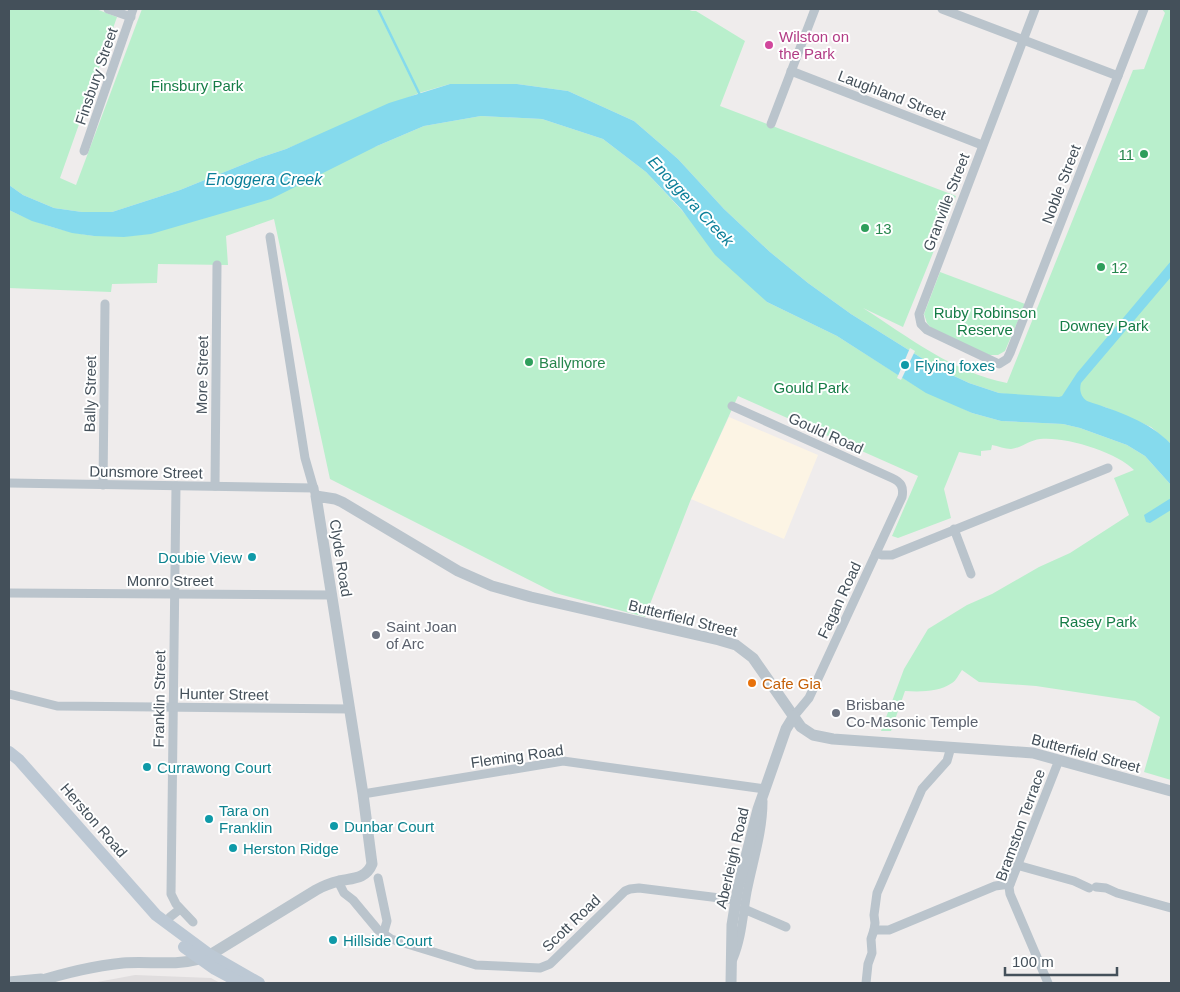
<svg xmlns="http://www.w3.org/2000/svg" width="1180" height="992" viewBox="0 0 1180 992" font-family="Helvetica,sans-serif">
<rect width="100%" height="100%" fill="#efecec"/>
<!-- commercial -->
<polygon fill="#fcf4e4" points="729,417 818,455 784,539 691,499"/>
<!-- education -->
<polygon fill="#e0ddde" points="135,975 211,978 220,983 92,983"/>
<!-- green -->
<g fill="#b9efcc">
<path d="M9,9h87l21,8 -57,161 16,7 66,-176h277l6,1 4,-1h258l5,2h4l49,30 -25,65 236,90 -53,131 -40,-19c44,28 91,65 144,75l126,-313 11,-1 21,-56 -3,-4h9v435l-20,-17 -46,-20 -106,-14 -30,-10 -30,-14 -88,-55 -43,-31 -38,-31 -46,-43 -46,-50 -44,-38 -66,-30 -51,-7h-67l-31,9 -133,56 -27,9 -79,32 -68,22h-30l-28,-4 -31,-13 -14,-10z"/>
<path d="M481,116l61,3 61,20 43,33 121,130 70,34 74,47 61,30 29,8 62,3 17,4 47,17 18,11 26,29v295l-27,-8 16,-55 -25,-16 -99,-15 -57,-4 -17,-12c-3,4 -6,11 -10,13 -13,9 -32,9 -47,8l-14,40h-10l23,-62 24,-40 39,-24 25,-11 47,-27 31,-14 59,-38 -15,-37 20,-8c-17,-18 -69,-34 -94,-31 -10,1 -19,9 -29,10 -6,0 -13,-3 -19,-4l-1,5 -10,1v5l-22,-4 -15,37 7,29 -53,20 -6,-2 26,-60 -180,-80 -47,103 -46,118 -90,-24 -225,-114 -56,-260 -48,17 2,29 -70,-1 -1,19 -45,1 -1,8 -102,-4v-78c27,13 55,22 85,26l283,-90 47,-20z"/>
<polygon points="940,272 1025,304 1005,351 998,355 989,355 933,330 927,323 924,314"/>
</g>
<!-- water -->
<g fill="#85daed">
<path d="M450,84h67l51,7 66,30 44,38 46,50 46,43 38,31 43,31 88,55 30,14 30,10 60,4 3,-1 15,-23 94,-112v16l-90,106c-2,7 0,14 6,18 30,10 62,20 84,43v41l-26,-29 -18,-11 -47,-17 -17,-4 -62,-3 -29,-8 -46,-20 -89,-57 -70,-34 -52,-47 -33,-45 -36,-38 -43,-33 -61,-20 -61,-3 -57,10 -47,20 -106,53 -120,35 -27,3 -30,-1 -22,-3 -40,-12 -23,-11v-25l14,10 31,13 28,4h30l68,-22 79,-32 27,-9 103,-46z"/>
<polygon points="1171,498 1171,510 1150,523 1146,522 1144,515"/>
</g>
<!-- pier -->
<polygon fill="#efecec" points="910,348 915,351 901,380 897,378"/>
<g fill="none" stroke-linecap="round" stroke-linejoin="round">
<!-- stream -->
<polyline stroke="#85daed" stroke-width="2.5" points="378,9 420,95"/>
<!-- minor -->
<g stroke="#bac4cc" stroke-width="9">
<polyline points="108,9 131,17"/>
<polyline points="942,9 1118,76"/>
<polyline points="1035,9 919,314 921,324 927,330 999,364 1007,359 1010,353 1144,9"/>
<polyline points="791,71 982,145"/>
<polyline points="771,124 815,9"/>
<polyline points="84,151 133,9"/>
<polyline points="270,237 305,458 315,493"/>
<path d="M732,406l160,72c9,4 12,9 10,19l-93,201 -15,18"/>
<polyline points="9,483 314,488"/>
<polyline points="103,485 105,304"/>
<polyline points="176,486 171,894 176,904 193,922"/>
<polyline points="215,486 217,265"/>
<polyline points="954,529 971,574"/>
<polyline points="876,553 882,555 892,555 1108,468"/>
<polyline points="9,593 332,595"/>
<polyline points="9,694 57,706 350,709"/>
<polyline points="363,794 563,761 765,789"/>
<polyline points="1017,865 1074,881 1089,888"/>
<polyline points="378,878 387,921 383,935"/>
<polyline points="338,881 344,893 353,900 378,930 391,939 476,965 540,968 550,964 625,891 630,889 639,888 736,900"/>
<polyline points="1096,887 1106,888 1117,893 1171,908"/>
<polyline points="744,909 786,927"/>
<polyline points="170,917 180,909"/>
<polyline points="874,930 889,930 995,886 1010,884"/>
<path d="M733,959c9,-21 10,-45 14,-67 6,-31 16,-60 16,-91"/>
<polyline points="866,983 868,964 872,953 871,939 874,930 875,923 874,915 877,893 922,789 947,761 951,747"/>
<polyline points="1048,983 1010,894 1009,887 1059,760"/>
</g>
<!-- tertiary -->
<g stroke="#bac4cc" stroke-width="11">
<path d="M210,955l106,-65c7,-4 15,-7 23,-9 14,-3 27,-2 33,-17l-9,-70 -47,-298 19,3 7,3 116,69 34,15 39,11 188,43 17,5 17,13 48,69 12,8 20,4 200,14 138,38"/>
<polyline points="9,982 41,979"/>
<path d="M33,983c28,-9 60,-17 90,-20 26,-2 51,3 77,-4"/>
<polyline points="731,983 732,925 738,888 758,809 786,729 794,716"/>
</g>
<!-- secondary -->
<g stroke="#bcc8d4" stroke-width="12">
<polyline points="9,752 19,760 156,915 210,955 259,983"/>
<polyline points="184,947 215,969 241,983"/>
</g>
</g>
<!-- markers -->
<circle fill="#d1479c" stroke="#fff" stroke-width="2" cx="769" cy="45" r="5"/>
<g fill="#2e9e5b" stroke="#fff" stroke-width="2">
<circle cx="1144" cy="154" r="5"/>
<circle cx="865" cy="228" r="5"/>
<circle cx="1101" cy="267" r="5"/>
<circle cx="529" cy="362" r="5"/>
</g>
<g fill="#0f9aa8" stroke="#fff" stroke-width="2">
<circle cx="905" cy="365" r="5"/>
<circle cx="252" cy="557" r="5"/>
<circle cx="147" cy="767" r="5"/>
<circle cx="209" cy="819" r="5"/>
<circle cx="334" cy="826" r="5"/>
<circle cx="233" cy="848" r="5"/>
<circle cx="333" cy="940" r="5"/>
</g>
<g fill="#6b7280" stroke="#fff" stroke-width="2">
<circle cx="376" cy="635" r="5"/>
<circle cx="836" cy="713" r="5"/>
</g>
<circle fill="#e8710a" stroke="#fff" stroke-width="2" cx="752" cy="683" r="5"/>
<g text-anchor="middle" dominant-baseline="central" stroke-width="4" stroke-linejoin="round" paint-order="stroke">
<!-- hotel labels -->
<g font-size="15" fill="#b23c85" stroke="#fff" text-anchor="start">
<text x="779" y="36">Wilston on<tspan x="779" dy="17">the Park</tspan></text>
</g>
<!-- street labels -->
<g font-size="15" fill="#44505a" stroke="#fff">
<text transform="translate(96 76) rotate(-71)">Finsbury Street</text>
<text transform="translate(892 95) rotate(21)">Laughland Street</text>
<text transform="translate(1061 184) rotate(-69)">Noble Street</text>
<text transform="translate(946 202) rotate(-69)">Granville Street</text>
<text transform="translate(202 375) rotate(-89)">More Street</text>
<text transform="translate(90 394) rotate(-89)">Bally Street</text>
<text transform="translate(826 433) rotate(24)">Gould Road</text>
<text transform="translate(146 472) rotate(1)">Dunsmore Street</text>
<text transform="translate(341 558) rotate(81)">Clyde Road</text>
<text x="170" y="580">Monro Street</text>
<text transform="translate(839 600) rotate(-65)">Fagan Road</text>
<text transform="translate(683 618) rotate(14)">Butterfield Street</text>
<text transform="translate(224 694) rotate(1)">Hunter Street</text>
<text transform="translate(159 699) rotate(-89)">Franklin Street</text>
<text transform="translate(1086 753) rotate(15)">Butterfield Street</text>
<text transform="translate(517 756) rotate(-8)">Fleming Road</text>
<text transform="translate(94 820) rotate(49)">Herston Road</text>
<text transform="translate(1020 825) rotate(-70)">Bramston Terrace</text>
<text transform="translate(732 858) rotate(-77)">Aberleigh Road</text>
<text transform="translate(571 923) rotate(-44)">Scott Road</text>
</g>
<!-- park labels -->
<g font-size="15" fill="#157c46" stroke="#fff">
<text x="197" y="85">Finsbury Park</text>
<text x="985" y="312">Ruby Robinson<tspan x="985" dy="17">Reserve</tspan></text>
<text x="1104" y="325">Downey Park</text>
<text x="811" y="387">Gould Park</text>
<text x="1098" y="621">Rasey Park</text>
</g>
<!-- leisure labels -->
<g font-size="15" fill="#27864d" stroke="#fff" text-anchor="start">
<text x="1134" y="154" text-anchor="end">11</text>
<text x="875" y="228">13</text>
<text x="1111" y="267">12</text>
<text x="539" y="362">Ballymore</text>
</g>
<!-- culture labels -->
<g font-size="15" fill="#0d838f" stroke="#fff" text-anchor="start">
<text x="915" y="365">Flying foxes</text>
<text x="242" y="557" text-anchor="end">Doubie View</text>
<text x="157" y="767">Currawong Court</text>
<text x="219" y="810">Tara on<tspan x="219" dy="17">Franklin</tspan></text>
<text x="344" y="826">Dunbar Court</text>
<text x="243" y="848">Herston Ridge</text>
<text x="343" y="940">Hillside Court</text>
</g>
<!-- worship labels -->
<g font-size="15" fill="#5b616d" stroke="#fff" text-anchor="start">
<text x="386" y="626">Saint Joan<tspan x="386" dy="17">of Arc</tspan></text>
<text x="846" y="704">Brisbane<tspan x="846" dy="17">Co-Masonic Temple</tspan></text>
</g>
<!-- food labels -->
<g font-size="15" fill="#c56008" stroke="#fff" text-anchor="start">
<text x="762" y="683">Cafe Gia</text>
</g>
<!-- water labels -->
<g font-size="16" font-style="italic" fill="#0b7f99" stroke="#fff">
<text x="264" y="179">Enoggera Creek</text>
<text transform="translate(691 201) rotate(47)">Enoggera Creek</text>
</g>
</g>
<!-- border -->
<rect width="1180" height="992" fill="none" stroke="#44505a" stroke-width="20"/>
<!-- scale -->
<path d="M1005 967v8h112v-8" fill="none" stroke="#44505a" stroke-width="2.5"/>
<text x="1012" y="967" font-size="15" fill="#44505a" stroke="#ffffff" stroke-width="4" paint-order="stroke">100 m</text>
</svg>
